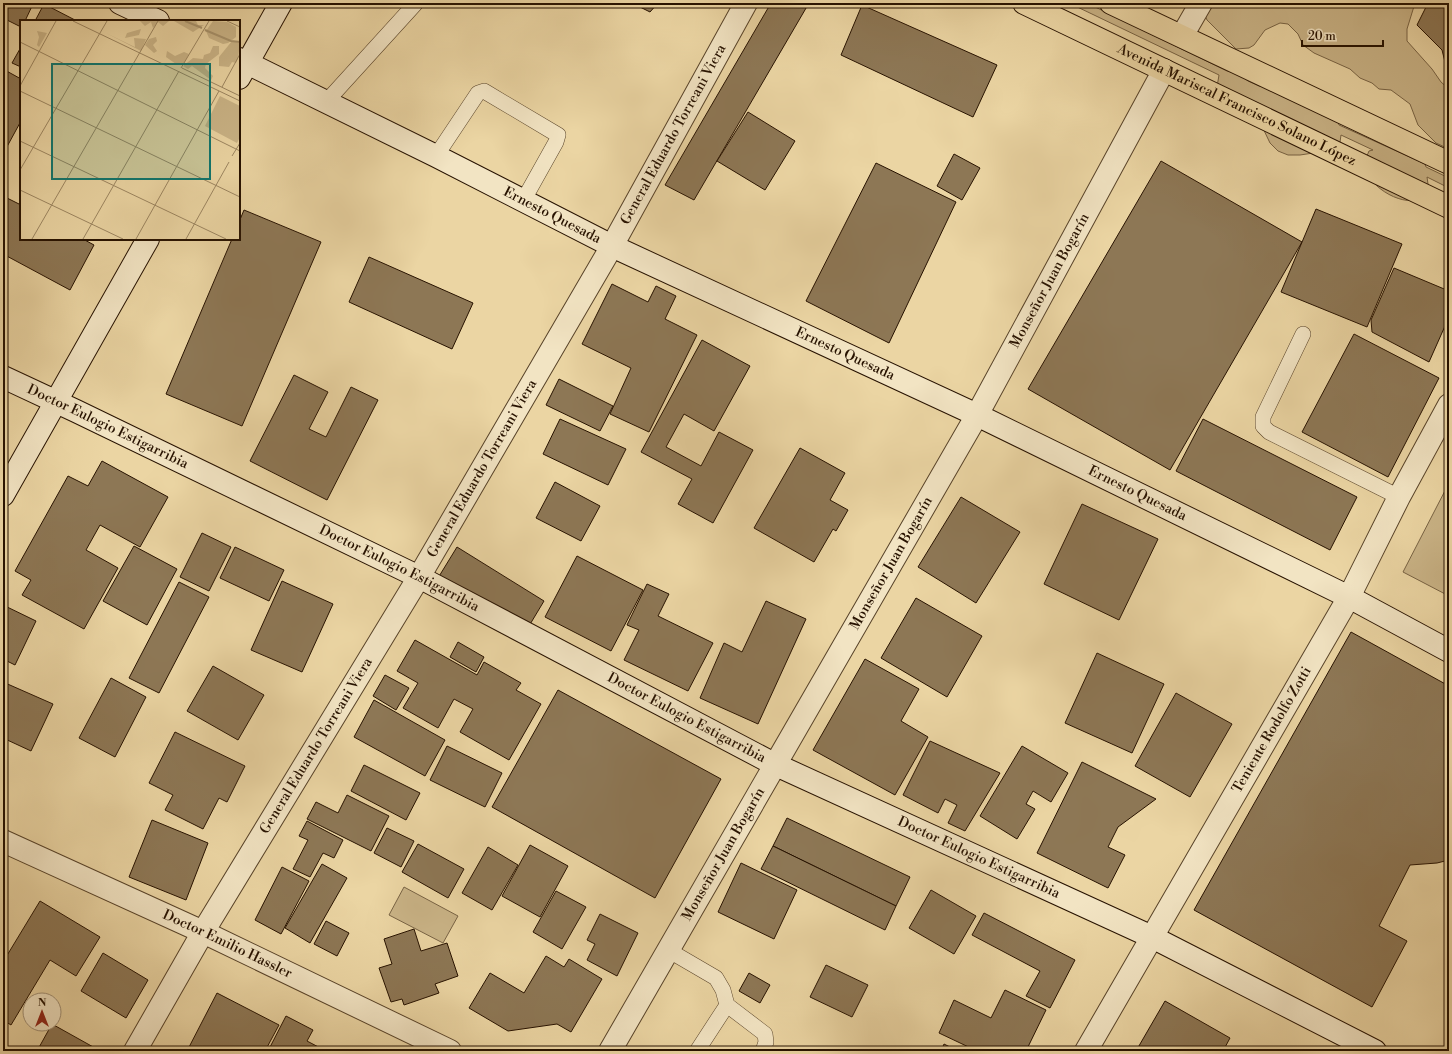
<svg xmlns="http://www.w3.org/2000/svg" width="1452" height="1054" viewBox="0 0 1452 1054" font-family="'Libre Bodoni',serif">
<rect width="100%" height="100%" fill="#ebd5a3"/>
<filter id="stains"><feTurbulence type="fractalNoise" baseFrequency=".005" numOctaves="4"/><feColorMatrix values="0 0 0 0 .2 0 0 0 0 .09 0 0 0 0 .02 0 0 0 .5 -.17"/></filter>
<radialGradient id="worn" r=".72"><stop offset=".6" stop-color="#630" stop-opacity="0"/><stop offset="1" stop-color="#630" stop-opacity=".3"/></radialGradient>
<!-- green -->
<g fill="#cab487" stroke="#786344">
<path d="M1069,3h18l140,68 12,3 9,7 11,5 33,4 43,22 4,13 86,39 1,3 23,11v10l-22,-11 2,14c-2,2 -5,7 -9,8 -20,8 -56,-15 -56,-37 1,-3 4,-8 5,-11l4,-1 -32,-15 -1,7 -7,8 -33,5h-12l-10,-4 -8,-8 -10,-21 -43,-35 2,-12z"/>
<polygon points="1212,3 1415,3 1407,29 1407,41 1432,69 1441,82 1449,89 1449,149 1436,143 1418,125 1410,104 1391,90 1379,89 1372,83 1360,78 1350,69 1314,53 1303,45 1298,34 1288,24 1280,23 1265,30 1254,45 1249,48 1236,49 1207,20 1204,13"/>
<polygon points="1449,483 1449,596 1403,572"/>
<polygon points="404,887 458,916 443,943 389,915"/>
</g>
<!-- building -->
<g fill="#8d7755" stroke="#271200">
<polygon points="3,3 33,4 25,21 21,21 21,27 3,18"/>
<polygon points="632,3 658,3 650,12"/>
<polygon points="771,3 809,3 694,200 665,185"/>
<polygon points="1428,3 1449,3 1449,78 1442,50 1417,25"/>
<polygon points="44,4 75,20 75,21 35,21"/>
<polygon points="862,5 997,65 973,117 841,55"/>
<polygon points="21,47 21,67 12,63"/>
<polygon points="3,69 21,79 21,121 3,154"/>
<polygon points="748,112 795,141 765,190 717,161"/>
<polygon points="954,154 980,168 962,200 937,186"/>
<polygon points="1161,161 1302,242 1170,470 1028,389"/>
<polygon points="876,163 956,202 889,343 806,301"/>
<polygon points="3,196 21,205 21,239 83,239 94,245 70,290 3,254"/>
<polygon points="1316,209 1402,244 1367,327 1281,292"/>
<polygon points="244,210 321,242 242,426 166,394 232,239 239,239 239,222"/>
<polygon points="369,257 473,303 452,349 349,302"/>
<polygon points="1394,268 1449,291 1449,317 1429,362 1372,332 1371,320"/>
<polygon points="612,284 648,302 656,286 676,296 665,319 697,335 649,432 610,414 631,368 582,344"/>
<polygon points="1354,334 1439,378 1388,477 1302,432"/>
<polygon points="702,340 750,366 714,431 684,414 666,447 701,466 719,432 753,450 713,523 678,504 692,479 641,452"/>
<polygon points="294,375 328,392 309,429 326,437 351,387 378,400 327,500 250,461"/>
<polygon points="559,379 613,406 600,431 546,405"/>
<polygon points="560,419 626,449 608,485 543,454"/>
<polygon points="1203,419 1357,497 1330,550 1176,471"/>
<polygon points="800,448 845,473 830,500 848,510 836,531 833,529 814,562 754,528"/>
<polygon points="102,461 168,497 140,547 100,525 86,550 118,568 84,629 22,595 31,580 15,571 68,476 88,486"/>
<polygon points="555,482 600,506 581,541 536,518"/>
<polygon points="961,497 1020,532 976,603 918,567"/>
<polygon points="1082,504 1158,539 1119,620 1044,584"/>
<polygon points="202,533 231,547 209,591 180,577"/>
<polygon points="134,546 177,569 147,625 103,601"/>
<polygon points="235,547 284,570 269,601 220,578"/>
<polygon points="457,547 544,601 526,631 438,578"/>
<polygon points="577,556 643,590 611,651 545,617"/>
<polygon points="282,581 333,604 302,672 251,650"/>
<polygon points="179,582 209,597 159,693 129,678"/>
<polygon points="647,584 669,594 658,616 713,643 688,691 624,660 639,630 627,625"/>
<polygon points="916,598 982,636 947,697 881,658"/>
<polygon points="766,601 806,619 758,724 700,698 724,643 742,652"/>
<polygon points="3,605 36,621 15,665 3,659"/>
<polygon points="1351,632 1449,686 1449,860 1437,863 1410,865 1379,926 1407,941 1372,1007 1194,910"/>
<polygon points="415,640 477,675 484,662 521,683 516,690 541,704 509,760 460,732 473,709 454,699 438,728 403,708 418,683 397,671"/>
<polygon points="458,642 484,657 476,672 450,657"/>
<polygon points="1097,653 1164,684 1132,753 1065,723"/>
<polygon points="865,659 919,689 901,721 928,737 895,795 813,750"/>
<polygon points="213,666 264,695 238,740 187,711"/>
<polygon points="385,675 409,688 396,710 373,696"/>
<polygon points="111,678 146,697 115,757 79,738"/>
<polygon points="3,682 53,704 31,751 3,738"/>
<polygon points="558,690 721,779 655,898 492,807"/>
<polygon points="1176,693 1232,724 1190,797 1135,766"/>
<polygon points="374,700 445,740 425,776 354,737"/>
<polygon points="175,732 245,766 227,802 219,798 203,829 165,810 173,795 149,783"/>
<polygon points="930,741 1000,773 965,831 948,823 957,805 945,799 938,813 903,795"/>
<polygon points="447,746 502,773 485,807 430,780"/>
<polygon points="1022,746 1068,773 1051,802 1033,791 1026,804 1035,809 1017,839 980,816"/>
<polygon points="1082,762 1156,799 1118,827 1108,847 1125,855 1108,888 1037,853"/>
<polygon points="364,765 420,793 406,820 351,791"/>
<polygon points="347,795 389,816 371,851 307,819 316,802 338,813"/>
<polygon points="787,818 910,877 896,906 773,846"/>
<polygon points="152,820 208,843 186,900 129,877"/>
<polygon points="307,821 343,840 334,858 323,853 310,877 293,869 308,840 299,836"/>
<polygon points="387,828 414,841 401,867 374,853"/>
<polygon points="418,844 464,869 448,898 402,872"/>
<polygon points="530,845 568,866 540,917 502,896"/>
<polygon points="773,846 896,906 885,930 761,869"/>
<polygon points="488,847 518,865 492,910 462,893"/>
<polygon points="741,863 797,890 774,939 718,912"/>
<polygon points="322,864 347,878 310,943 285,928"/>
<polygon points="282,867 309,881 281,934 255,920"/>
<polygon points="931,890 976,916 954,954 909,928"/>
<polygon points="556,891 586,907 562,949 533,932"/>
<polygon points="40,901 100,937 76,976 50,960 11,1025 3,1020 3,962"/>
<polygon points="984,913 1075,960 1050,1008 1026,996 1040,971 972,935"/>
<polygon points="600,914 638,933 617,976 587,960 595,944 587,940"/>
<polygon points="326,921 349,933 337,956 314,944"/>
<polygon points="414,929 421,951 447,943 458,976 435,984 439,993 404,1005 402,999 391,1002 379,968 392,964 384,939"/>
<polygon points="103,953 148,980 126,1018 81,991"/>
<polygon points="546,956 564,967 569,959 602,979 571,1032 557,1024 508,1031 469,1008 490,973 524,993"/>
<polygon points="826,965 868,985 852,1017 810,997"/>
<polygon points="749,973 770,985 760,1003 739,991"/>
<polygon points="1005,990 1046,1010 1026,1051 977,1051 939,1033 954,1000 991,1018"/>
<polygon points="217,993 279,1025 265,1051 187,1051"/>
<polygon points="1165,1001 1230,1038 1223,1051 1136,1051"/>
<polygon points="286,1016 313,1030 307,1041 326,1051 268,1051"/>
<polygon points="52,1024 95,1048 93,1051 37,1051"/>
<polygon points="944,1044 958,1051 941,1051"/>
</g>
<g fill="none" stroke-linecap="round" stroke-linejoin="round">
<defs>
<g id="lane">
<polyline points="326,102 416,3"/>
<polyline points="436,156 478,93 484,91 558,135 556,142 523,201"/>
<polyline points="1303,334 1263,417 1263,426 1269,432 1399,497"/>
<polyline points="668,950 716,978 723,990 727,1005 765,1034 766,1042 763,1051"/>
<polyline points="697,1051 727,1005"/>
</g>
<g id="street">
<polyline points="1182,36 1201,3"/>
<path id="s1" d="M3,841l200,91 247,119"/>
<path id="s2" d="M135,1051l68,-119 216,-355 193,-331 134,-243"/>
<path id="s3" d="M610,1051l367,-636 187,-345"/>
<path id="s4" d="M1086,1051l263,-454 50,-100 50,-92"/>
</g>
<g id="secondary">
<polyline points="120,3 158,21"/>
<path id="s5" d="M239,59l197,97 176,90 365,169 372,182 100,54"/>
<polyline points="239,78 281,3"/>
<path id="s6" d="M3,377l73,34 343,166 355,187 378,173 223,114"/>
<polyline points="3,495 148,239"/>
</g>
<g id="highway">
<path id="s7" d="M1024,3l425,204"/>
<polyline points="1111,3 1449,163"/>
</g>
</defs>
<!-- lane casing -->
<use href="#lane" stroke="#584329" stroke-width="16"/>
<!-- street casing -->
<use href="#street" stroke="#584329" stroke-width="24"/>
<!-- secondary casing -->
<use href="#secondary" stroke="#271200" stroke-width="24"/>
<!-- highway casing -->
<use href="#highway" stroke="#271200" stroke-width="24"/>
<!-- lane -->
<use href="#lane" stroke="#f2e4c3" stroke-width="15"/>
<!-- street -->
<use href="#street" stroke="#f2e4c3" stroke-width="22"/>
<!-- secondary -->
<use href="#secondary" stroke="#f2e4c3" stroke-width="22"/>
<!-- highway -->
<use href="#highway" stroke="#ebd5a3" stroke-width="22"/>
</g>
<g text-anchor="middle" dominant-baseline="central" stroke-width="3.5" stroke-linejoin="round" paint-order="stroke">
<!-- street labels -->
<g font-size="14" fill="#271200" stroke="#f2e4c3">
<text stroke="none"><textPath href="#s7" startOffset="236">Avenida Mariscal Francisco Solano López</textPath></text>
<text stroke="none"><textPath href="#s2" startOffset="1063">General Eduardo Torreani Viera</textPath></text>
<text stroke="none"><textPath href="#s5" startOffset="350">Ernesto Quesada</textPath></text>
<text stroke="none"><textPath href="#s3" startOffset="887">Monseñor Juan Bogarín</textPath></text>
<text stroke="none"><textPath href="#s5" startOffset="674">Ernesto Quesada</textPath></text>
<text stroke="none"><textPath href="#s6" startOffset="116">Doctor Eulogio Estigarribia</textPath></text>
<text stroke="none"><textPath href="#s2" startOffset="678">General Eduardo Torreani Viera</textPath></text>
<text stroke="none"><textPath href="#s5" startOffset="998">Ernesto Quesada</textPath></text>
<text stroke="none"><textPath href="#s3" startOffset="563">Monseñor Juan Bogarín</textPath></text>
<text stroke="none"><textPath href="#s6" startOffset="440">Doctor Eulogio Estigarribia</textPath></text>
<text stroke="none"><textPath href="#s6" startOffset="764">Doctor Eulogio Estigarribia</textPath></text>
<text stroke="none"><textPath href="#s4" startOffset="371">Teniente Rodolfo Zotti</textPath></text>
<text stroke="none"><textPath href="#s2" startOffset="355">General Eduardo Torreani Viera</textPath></text>
<text stroke="none"><textPath href="#s3" startOffset="227">Monseñor Juan Bogarín</textPath></text>
<text stroke="none"><textPath href="#s6" startOffset="1088">Doctor Eulogio Estigarribia</textPath></text>
<text stroke="none"><textPath href="#s1" startOffset="247">Doctor Emilio Hassler</textPath></text>
</g>
</g>
<!-- overview -->
<g transform="translate(20 20)">
<rect width="220" height="220" fill="#ebd5a3"/>
<path d="M120,1h29l-6,5 -5,-4 -5,6 -2,-6 -6,4zM154,1h22l2,4h6l-11,7zM193,1l14,1 9,5v10l-8,6 -5,1 -14,-6 -3,-7zM121,9l-2,6 -14,3 2,-5zM17,11l10,2 -8,14 -2,-2 2,-8zM86,13l29,14 -1,-9 12,1 -5,12zM136,17l1,4 -4,4 4,6 -3,2 -9,-8 4,-6zM212,21l8,2 -2,16 -2,4 -4,-1 -3,5 -10,-1v-9zM193,26h6v8l-13,10 -1,4 8,8 -2,4 -19,-14 -4,3 -5,-3 10,-8 10,1 1,-4 6,-2zM147,31l8,5 9,-4 5,2 -5,9 -8,1 -10,-7zM200,76l20,10v31l-3,6 -32,-17z" fill="#cab487"/>
<path fill="none" stroke="#a8936c" stroke-width="2" d="M165,1l17,7M185,10l26,11 9,1"/>
<path fill="none" stroke="#9d8762" stroke-width="1" d="M53,1l167,80M207,1l13,6M0,22l220,109M161,48l28,-47M162,48l58,28M0,66l36,-65M202,67l18,-33M0,71l220,106M0,121l206,98M212,136l8,-13M0,150l87,-149M0,170l103,49M12,219l126,-218M63,219l96,-168M116,219l83,-148M166,219l43,-77"/>
<path fill="#0f766e" fill-opacity="0.15" stroke="#0f766e" stroke-width="2" d="M32,44h158v115h-158z"/>
<rect width="220" height="220" fill="none" stroke="#271200" stroke-width="2"/>
</g>
<!-- margin -->
<rect width="1452" height="1054" fill="none" stroke="#ebd5a3" stroke-width="16"/>
<rect x="4" y="4" width="1444" height="1046" fill="none" stroke="#271200" stroke-width="2"/>
<rect x="8" y="8" width="1436" height="1038" fill="none" stroke="#271200"/>
<!-- north arrow -->
<g transform="translate(42 1012)"><circle r="19" fill="#f2e4c3" stroke="#a19075"/>
<path d="M0-3L7 15L0 10L-7 15Z" fill="#8f2418"/>
<text y="-6" font-size="11" font-weight="bold" text-anchor="middle" fill="#271200">N</text>
</g>
<!-- scale -->
<path d="M1302 40v6h81v-6" fill="none" stroke="#271200" stroke-width="2"/>
<text x="1308" y="40" font-size="12" fill="#271200" stroke="#f2e4c3" stroke-width="3" paint-order="stroke">20 m</text>
<rect width="100%" height="100%" filter="url(#stains)"/>
<rect width="100%" height="100%" fill="url(#worn)"/>
</svg>
